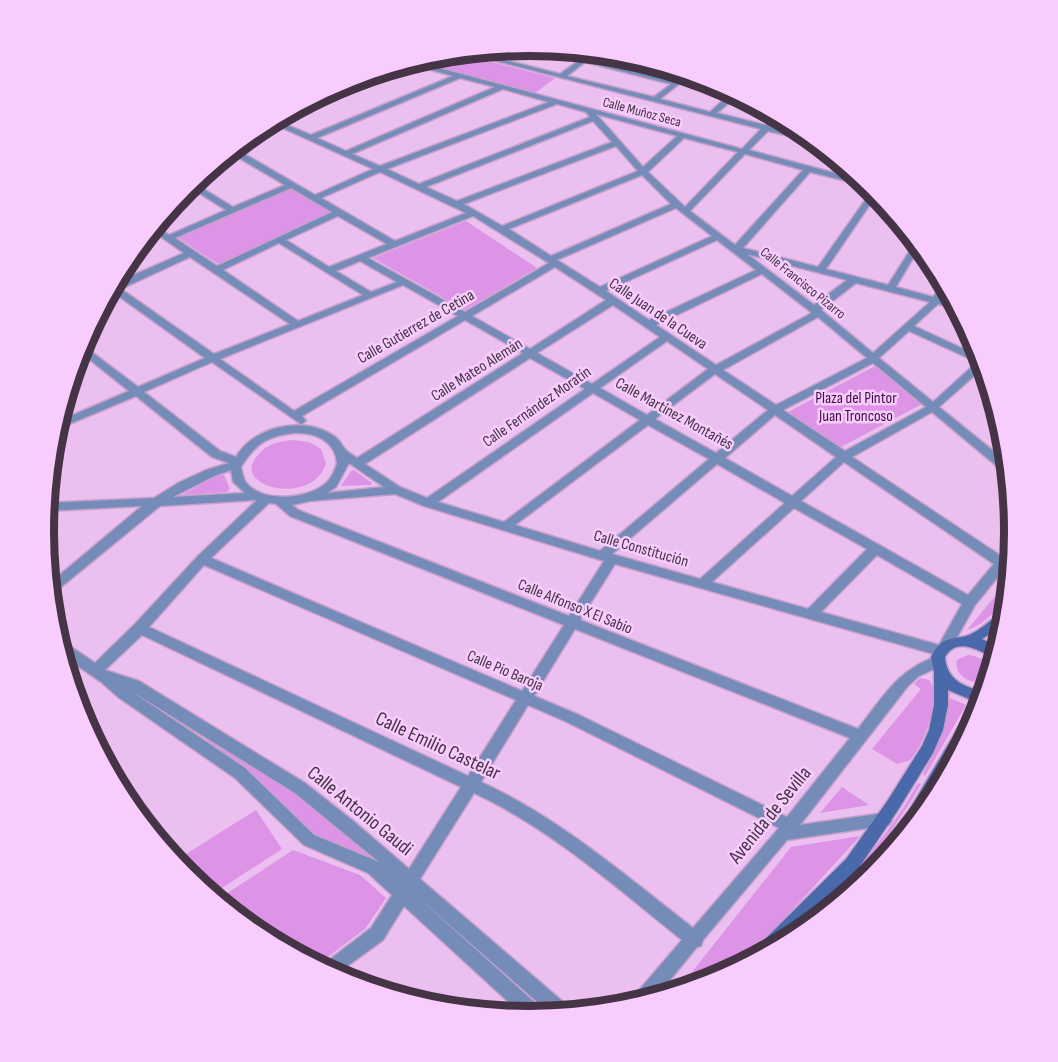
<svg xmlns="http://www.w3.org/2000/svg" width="1058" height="1062" viewBox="0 0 1058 1062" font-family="'Sofia Sans Condensed',sans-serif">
<rect width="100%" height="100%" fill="#ebbfef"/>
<!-- green -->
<g fill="#dd94e6">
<polygon points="463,55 555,78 534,94 441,68"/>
<polygon points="291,188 332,212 218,264 177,237"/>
<polygon points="466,221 537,268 465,310 373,258"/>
<polygon points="875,366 922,404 841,447 788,412"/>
<path d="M292,440l17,2 12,7 5,14c-13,45 -100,24 -67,-9 8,-10 21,-13 33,-14z"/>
<polygon points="354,470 372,483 371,485 341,486 351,471"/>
<polygon points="219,474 224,475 230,489 227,492 182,495"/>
<path d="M1007,582l2,1c-2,20 -23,41 -42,47z"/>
<path d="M968,655c11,1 20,6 23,17l-4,8c-13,6 -34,-3 -30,-20z"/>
<path d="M920,678l9,2c13,17 -5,65 -19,80l-13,4 -25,-15 49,-60 -7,-5z"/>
<path d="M950,698l16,7 -41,71 -2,-2c15,-27 23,-45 27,-76z"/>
<polygon points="209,737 302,797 373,854 370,860 312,832 205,742"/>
<path d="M918,783l3,1c-25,44 -55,81 -90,118 -12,13 -25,29 -41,37 49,-49 95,-96 128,-156z"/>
<polygon points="842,787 869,805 820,813"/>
<polygon points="256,810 282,849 211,895 185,874 175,861"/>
<polygon points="860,836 774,930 729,972 714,980 677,991 791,847"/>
<polygon points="293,850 360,875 386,898 365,929 317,965 259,934 217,900"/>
</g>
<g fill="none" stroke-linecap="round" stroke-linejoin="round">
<defs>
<g id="street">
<path d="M470,51l90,23 31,-22h7l-8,7 85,22 9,-8 6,2 -30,24 50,13 22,-20 6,3 -21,18 48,12 10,-10 6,3 -10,9 39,10 6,5 -48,-11 -19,19 115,31 7,6 -61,-15 -67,76 75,19 55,-78 4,5 -51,75 62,16 28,-44 4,5 -24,41 37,10 11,-15 3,7 -5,10 13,4 3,6 -20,-5 -24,22 67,31 3,10 -45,40 69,56v10l-4,-1 -72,-60 -80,45 152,101 8,-2 -1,10 -5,1 -31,38 -25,45 -4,5 -5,1 -326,-92 -35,56 278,109c25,-32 40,-60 80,-73l5,1 2,4 -2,4 -24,11 -11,10 -108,139 84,-12 5,2 3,5 -3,5 -102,15 -84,100 -2,6 -4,1 -42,51 -23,6 2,-8 48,-56c-66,-53 -131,-111 -208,-147l-54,86 149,128 2,5 -20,2 -139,-122 131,118 2,5 -21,1 -120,-110 -21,34 -48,35 -15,-8 51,-39 21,-33 -24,-22 -64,-28 -69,-67 -117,-81 -17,-15 -39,-27 -4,-14 6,1 31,21 40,-39 63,-68 59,-56 -97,6 -110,90 -1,-12 93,-78 -96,5v-8l108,-5 26,-16 26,-12 23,-7 -17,-6 -76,-61 -81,34 2,-8 72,-31 -50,-40 2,-7 57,43 67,-29 -92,-66h-4l4,-8 71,-31 -33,-23 3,-4 15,9 57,-25 -38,-24 4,-4 41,25 52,-22 -56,-33 5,-4 81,47 58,-26 -97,-44 -16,2 15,-6 11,-8 2,5 -6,5 29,12 142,-59 -47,-13c14,-4 30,4 41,-9l7,-1 -8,9 -15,4 311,83 19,-20 -300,-77zM585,62l86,22 -17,13 -87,-21zM460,78l35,9 -149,64 -29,-13zM503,89l46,13 -169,64 -28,-12zM557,104l29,8 4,5 -171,67 -32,-15zM596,114l81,22 -34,31zM593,121l19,21 -155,59 -31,-14zM684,138l54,14 -53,55 -37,-35zM616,146l22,25 -136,55 -38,-22zM745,154l58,16 -68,75 -45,-34zM380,172l86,41 -71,28 -74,-43zM642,175l29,29 -120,52 -42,-27zM291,188l41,24 -115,54 -42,-28zM676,208l36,28 -112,51 -43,-27zM338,216l49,28 -58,23 -43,-27zM473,216l76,47 -84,49 -97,-54zM717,240l39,30 -107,50 -43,-29zM279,243l84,52 -65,26 -75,-51zM747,254l100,26 -33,25zM190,257l100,67 -76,30 -93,-65zM360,261l37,21 -26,10 -35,-21zM555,267l51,33 -76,49 -58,-33zM762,274l49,38 -1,2 -94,51 -60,-40zM856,283l74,19 -57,51 -52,-43zM403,285l55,31 -164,95 -74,-52zM613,305l47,32 -68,47 -55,-31zM818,317l49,41 -91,47 -53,-35zM465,320l58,33 -166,105c-3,-2 -8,-5 -11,-8 -4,-4 -6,-10 -12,-14 -30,-21 -80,-10 -98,21l-16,-6 -76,-59 68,-30 89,62 5,-3 -4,-5zM909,331l68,31 -44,40 -54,-44zM667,341l41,28 -61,46 -47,-27zM530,358l55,31 -158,109 -27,-11 -35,-23zM873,363l53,44 -81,44 -62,-41zM715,374l53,36 -52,43 -61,-34zM593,393l47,27 -136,102 -66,-20zM775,415l61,42 -44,39 -67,-38zM648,425l61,34 -109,92 -85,-26zM294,433c21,-1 42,8 43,31 -2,5 -5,13 -9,17 -17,19 -68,23 -83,0 -2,-4 -3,-10 -4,-14 14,-23 26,-31 53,-34zM844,462l150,102 -26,31 -167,-94zM349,463l35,24 -57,6 9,-6zM717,464l68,39 -85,76 -88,-25zM231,470l2,12 12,11 -72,4 41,-21zM395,494l29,12 180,55 -35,55 -271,-106 -6,-5 18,-4zM269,503l7,1 14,12 274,109 -42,66 -311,-133zM794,508l73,41 -59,60 -96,-27zM877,555l85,49 -23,41 -118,-33zM204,565l312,135 -48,76 -319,-149zM575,629l275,109 -63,79 -208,-102 -45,-19zM142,635l319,152 -52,82 -57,-49 -47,-37 -166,-102 -34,-11zM128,689l167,104 84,69 -65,-27 -69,-67zM528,705l41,18 210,105 -86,100c-68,-53 -134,-110 -212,-146z"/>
<polygon points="390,68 389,70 313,99 336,86"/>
</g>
<path id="secondary" d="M1007,604c-1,22 -7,24 -25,35l17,8 -4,11c-16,-7 -38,-22 -50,-1 2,24 20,30 40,35 -17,56 -50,106 -87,151 -13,16 -25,31 -41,44l-2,-5 2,-5 51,-65 66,-111 -26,-11v15l-5,25 -10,23 -35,57 -40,59 -72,73 -31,16 -1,-4 2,-6 90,-89 42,-59 34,-54 7,-16 5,-25v-33l-3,-15c10,-19 16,-17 35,-21 7,-2 18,-10 24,-15 7,-5 9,-14 17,-17z"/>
</defs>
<!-- street casing -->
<use href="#street" stroke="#c6a0ca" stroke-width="3"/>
<!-- secondary casing -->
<use href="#secondary" stroke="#c6a0ca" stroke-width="3"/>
<!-- street -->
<use href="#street" fill="#758cb9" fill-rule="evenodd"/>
<!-- secondary -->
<use href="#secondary" fill="#4969aa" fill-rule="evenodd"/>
</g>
<g text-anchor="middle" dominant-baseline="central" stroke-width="5" stroke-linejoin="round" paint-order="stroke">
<!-- far-street labels -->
<g font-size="14" fill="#453346" stroke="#f8ccfd">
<text transform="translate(642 112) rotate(15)">Calle Muñoz Seca</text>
<text transform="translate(803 283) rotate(39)">Calle Francisco Pizarro</text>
</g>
<!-- street labels -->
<g font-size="16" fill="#453346" stroke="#f8ccfd">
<text transform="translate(658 314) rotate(34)">Calle Juan de la Cueva</text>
<text transform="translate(416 327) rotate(-30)">Calle Gutierrez de Cetina</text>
<text transform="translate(477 370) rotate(-32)">Calle Mateo Alemán</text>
<text transform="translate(537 407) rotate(-35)">Calle Fernández Moratín</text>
<text transform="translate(674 414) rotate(29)">Calle Martínez Montañés</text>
<text transform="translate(641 549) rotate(16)">Calle Constitución</text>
<text transform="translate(575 607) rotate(22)">Calle Alfonso X El Sabio</text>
<text transform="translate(505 671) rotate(23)">Calle Pio Baroja</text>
</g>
<!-- park labels -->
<g font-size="16" fill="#430c49" stroke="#f8ccfd">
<text x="856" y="398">Plaza del Pintor<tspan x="856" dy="18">Juan Troncoso</tspan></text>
</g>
<!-- near-street labels -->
<g font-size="20" fill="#453346" stroke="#f8ccfd">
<text transform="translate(438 746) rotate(25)">Calle Emilio Castelar</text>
<text transform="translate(360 811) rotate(39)">Calle Antonio Gaudi</text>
<text transform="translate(770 815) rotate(-51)">Avenida de Sevilla</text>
</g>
</g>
<!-- crop -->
<path d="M0 0H1058V1062H0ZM54 531a475 475 0 1 1 950 0a475 475 0 1 1-950 0Z" fill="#f8ccfd" fill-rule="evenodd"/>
<path fill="none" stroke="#453346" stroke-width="8" d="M54 531a475 475 0 1 1 950 0a475 475 0 1 1-950 0Z"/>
</svg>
